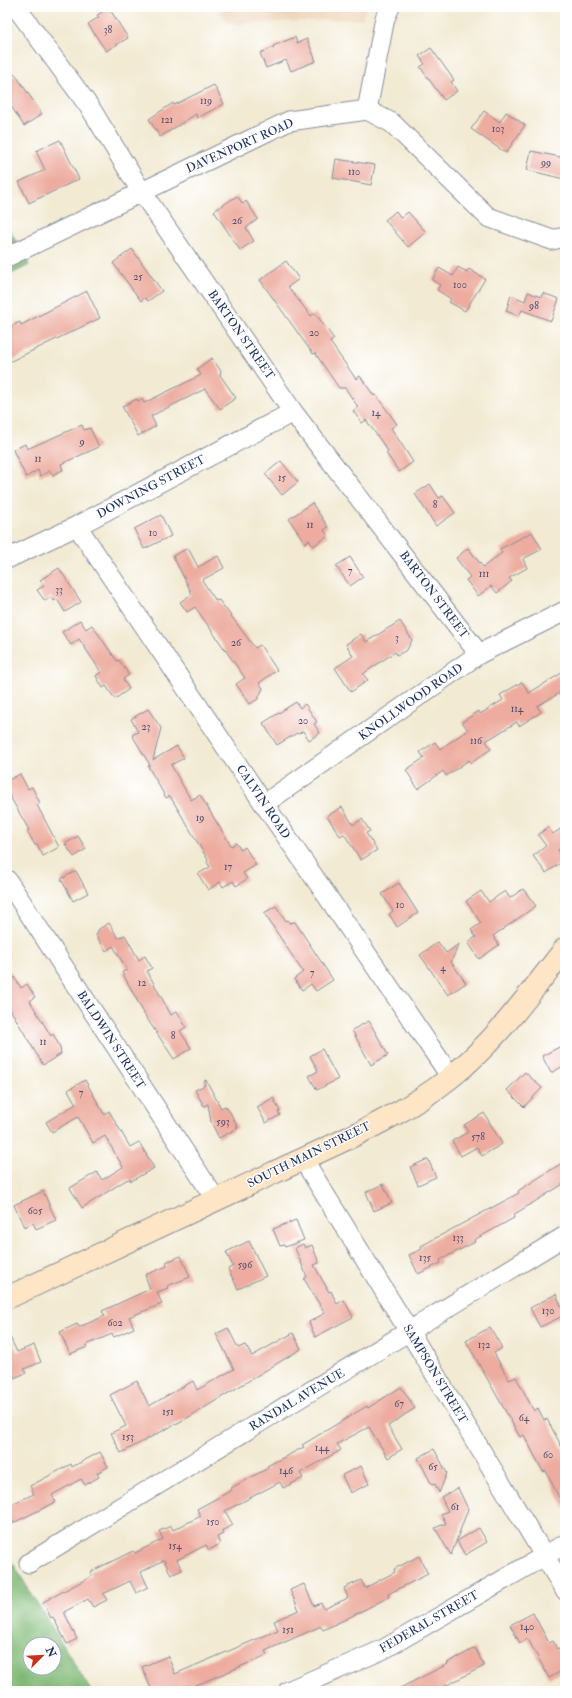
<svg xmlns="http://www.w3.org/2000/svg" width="572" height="1698" viewBox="0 0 572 1698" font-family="'IM FELL Double Pica',serif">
<rect width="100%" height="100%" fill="#fff"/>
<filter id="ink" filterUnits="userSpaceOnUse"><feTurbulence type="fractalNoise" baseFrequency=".025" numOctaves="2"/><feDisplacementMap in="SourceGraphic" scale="8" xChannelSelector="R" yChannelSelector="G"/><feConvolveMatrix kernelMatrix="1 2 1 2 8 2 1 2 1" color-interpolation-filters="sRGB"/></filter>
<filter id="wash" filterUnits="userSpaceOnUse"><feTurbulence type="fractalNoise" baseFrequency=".012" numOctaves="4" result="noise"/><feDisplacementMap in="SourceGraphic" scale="16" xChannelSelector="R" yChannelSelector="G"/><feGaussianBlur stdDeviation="0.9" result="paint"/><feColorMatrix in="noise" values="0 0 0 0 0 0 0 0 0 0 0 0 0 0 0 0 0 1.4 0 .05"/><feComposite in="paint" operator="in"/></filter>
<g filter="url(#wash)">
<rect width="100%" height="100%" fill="#f2ead3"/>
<!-- built -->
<polygon fill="#eed6bb" points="218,7 366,7 362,19 228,24"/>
<!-- forest -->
<g fill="#80b976" stroke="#4e746a" fill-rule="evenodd">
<polygon points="7,225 29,265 7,276"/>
<path d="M7,1554l84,137h-84zM30,1644h24v24h-24z"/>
</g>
<g id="blocks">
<!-- building -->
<g fill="#edac9f">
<polygon points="109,8 128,38 106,51 88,24 99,17 97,15"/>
<polygon points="295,37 297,43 307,39 316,61 291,71 286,60 266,68 260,53 274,47 273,46"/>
<polygon points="431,48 454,80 451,82 457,91 444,100 420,67 425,64 419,56"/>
<polygon points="15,74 42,114 24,126 7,100 7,80"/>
<polygon points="214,85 224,104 197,118 196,114 160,137 149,119 173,103 174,105"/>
<polygon points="484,111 500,122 506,112 525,125 506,153 471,129"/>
<polygon points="60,140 79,179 29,203 19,182 45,170 36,151"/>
<polygon points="531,151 565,158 564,179 527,170"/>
<polygon points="336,159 375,165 371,185 333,178"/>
<polygon points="237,196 243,204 246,201 258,219 246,228 254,241 240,250 214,211"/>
<polygon points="396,211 401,218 408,212 426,232 408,247 385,220"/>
<polygon points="132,249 162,291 148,301 145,298 141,301 113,263"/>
<polygon points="286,261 299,279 288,287 311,316 315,313 334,339 330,342 356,379 360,376 374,396 375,394 397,424 391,428 413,462 399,472 386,453 388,451 366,420 362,423 353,411 358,407 345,388 339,388 315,353 313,354 260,280"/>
<polygon points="458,267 467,272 469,269 485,279 465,311 449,302 451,299 437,290 440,285 432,280 439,268 453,276"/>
<polygon points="87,291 100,318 7,363 7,328 20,322 21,325"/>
<polygon points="528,292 541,297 543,293 559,299 551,321 522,310 519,316 506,311 511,295 525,301"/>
<polygon points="212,358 221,371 220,375 236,398 220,409 205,389 151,416 156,426 138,436 122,406 137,399 138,401 142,399 144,403 201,375 197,369"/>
<polygon points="82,425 84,430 90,428 99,447 61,464 63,470 52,475 50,471 40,476 38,470 26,477 13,450 25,444 27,449"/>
<polygon points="281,461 298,482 282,495 265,474"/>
<polygon points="430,484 439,498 443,496 455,513 436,526 415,494"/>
<polygon points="312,503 328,527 324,530 328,536 313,546 309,540 305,543 289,519"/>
<polygon points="161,515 171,536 144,549 134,529"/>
<polygon points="532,532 542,549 523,559 527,568 509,578 512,581 497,593 491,586 478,596 466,580 470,577 456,558 468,548 483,567 502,553 500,549"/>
<polygon points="188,548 198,567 218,556 224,568 202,580 216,601 219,600 255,648 260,645 277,670 259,683 263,688 258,699 250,704 236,684 245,678 195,607 187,612 180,602 192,594 173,556"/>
<polygon points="350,557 363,577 350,586 336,566"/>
<polygon points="59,568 81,602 65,612 57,599 54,601 51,597 45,601 37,590 44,586 40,580"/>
<polygon points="80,620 86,629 92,625 117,661 119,660 129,675 123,679 129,689 115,699 106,686 103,688 96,676 101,672 79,639 71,645 62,632"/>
<polygon points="400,621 412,640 407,650 397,655 395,652 363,674 368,680 351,692 335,668 353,656 346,644 361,634 366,642"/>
<polygon points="565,671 565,690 537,706 541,712 519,726 517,722 486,741 491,749 471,763 469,760 446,776 443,771 418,789 406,770 424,758 420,752 435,742 440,749 468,730 462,722 479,711 480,714 503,700 500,695 522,682 529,693"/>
<polygon points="296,702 300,708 305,704 317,722 314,724 320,733 309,740 303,731 298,734 297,733 277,745 263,723"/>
<polygon points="148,709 161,728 153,760 177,746 184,758 171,765 191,800 200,795 231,846 236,843 241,850 245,847 256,865 243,873 247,879 236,886 233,881 223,887 220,882 208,890 198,874 210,867 207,862 208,860 170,796 166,798 148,766 150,765 132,735 138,732 131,719"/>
<polygon points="20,774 28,789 32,787 40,803 37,805 59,847 43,856 37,844 35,845 27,831 29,830 7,791 7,781"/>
<polygon points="342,807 353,825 362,819 370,831 366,833 377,850 361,860 344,834 340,836 327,816"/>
<polygon points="565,826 565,846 558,850 565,860 546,873 533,856 546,846 538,835 548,827 553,834"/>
<polygon points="78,836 86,849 74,857 65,844"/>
<polygon points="76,871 88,893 73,901 61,879"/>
<polygon points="399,883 418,913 397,927 389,914 393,911 382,894"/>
<polygon points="523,889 536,906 493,936 499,945 479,959 468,942 476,937 471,930 481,923 466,901 481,891 489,902 505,891 510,898"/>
<polygon points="276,906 286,921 288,920 289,923 295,922 333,980 316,991 311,984 302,990 294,979 303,972 264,913"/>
<polygon points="109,923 118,938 125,935 139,960 145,956 152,968 147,971 171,1015 177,1011 186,1027 180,1031 191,1048 174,1059 146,1017 122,972 127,970 113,946 106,951 96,935 99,929"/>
<polygon points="438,942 446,953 459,944 451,962 466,983 448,995 420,955"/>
<polygon points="7,966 21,988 27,984 35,997 30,1001 51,1036 53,1034 60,1047 61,1054 43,1065 7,1004"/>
<polygon points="369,1021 388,1055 371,1065 352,1030"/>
<polygon points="565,1044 565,1065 551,1073 542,1056"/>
<polygon points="322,1049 338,1079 317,1090 309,1076 318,1071 310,1056"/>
<polygon points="525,1072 542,1088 524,1107 507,1090"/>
<polygon points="85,1080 104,1114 109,1111 130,1147 139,1142 154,1168 131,1181 130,1179 126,1180 82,1208 70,1188 97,1172 102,1180 123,1167 105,1136 93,1143 78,1117 52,1132 46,1122 76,1104 68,1090"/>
<polygon points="206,1080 221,1108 225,1106 230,1112 238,1128 219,1138 211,1122 208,1104 204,1106 195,1090 205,1085 204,1081"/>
<polygon points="273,1098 280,1111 278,1112 280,1115 266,1123 257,1107"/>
<polygon points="484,1113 502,1144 482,1156 477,1147 461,1156 452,1141 468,1132 464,1125"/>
<polygon points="428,1159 436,1177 418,1185 410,1167"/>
<polygon points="565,1161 565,1183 513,1215 514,1218 474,1240 475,1242 440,1260 441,1263 418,1274 409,1255 422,1249 421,1246 519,1193 518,1191"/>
<polygon points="383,1184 392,1203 374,1211 366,1192"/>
<polygon points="43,1191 56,1220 36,1229 33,1223 24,1227 14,1205"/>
<polygon points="296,1220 304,1240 285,1247 284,1245 280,1246 273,1229"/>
<polygon points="249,1241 266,1276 238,1289 228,1269 233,1266 226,1252"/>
<polygon points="303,1244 305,1248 312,1245 319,1263 314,1265 329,1292 331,1291 337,1304 344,1300 353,1317 315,1337 309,1322 325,1313 304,1279 307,1277 295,1248"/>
<polygon points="181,1256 190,1277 167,1286 168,1288 157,1292 162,1304 129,1317 134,1328 114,1337 112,1334 86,1345 87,1347 70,1354 60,1332 77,1324 79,1327 105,1316 102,1311 150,1289 145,1275 167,1266 166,1262"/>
<polygon points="556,1294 565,1315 540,1327 530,1308"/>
<polygon points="490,1327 502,1348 494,1353 509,1380 516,1377 534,1411 538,1408 544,1420 547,1419 565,1453 565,1510 546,1471 543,1472 524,1435 520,1437 466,1341"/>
<polygon points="228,1328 238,1348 245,1345 252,1356 293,1333 301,1349 189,1417 121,1453 111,1433 126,1426 110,1395 137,1381 149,1406 193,1381 197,1390 234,1369 216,1334"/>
<polygon points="10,1337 17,1352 34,1345 41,1362 24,1369 26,1373 14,1378 7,1360 7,1338"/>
<polygon points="401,1387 415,1408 388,1426 402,1449 388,1458 369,1427 337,1444 341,1450 300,1473 303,1478 283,1488 280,1482 225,1511 233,1525 221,1531 223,1534 217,1537 220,1544 209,1550 206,1545 177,1560 182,1570 171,1575 164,1560 141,1572 148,1587 136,1593 130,1581 103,1594 107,1600 93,1607 88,1599 64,1612 77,1639 67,1644 53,1617 51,1618 43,1602 92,1576 90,1572 133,1551 135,1553 163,1539 159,1531 171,1526 173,1530 201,1516 197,1509 232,1490 231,1488 268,1468 267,1466 304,1447 302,1445 367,1406 368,1408"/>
<polygon points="434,1449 447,1473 439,1493 435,1484 432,1485 418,1458"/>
<polygon points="100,1452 108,1467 97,1473 99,1477 85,1485 81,1479 52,1495 56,1502 7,1526 7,1506 34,1494 30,1486 71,1464 72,1467"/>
<polygon points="361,1466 369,1484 350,1493 342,1475"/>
<polygon points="458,1488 468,1509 451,1555 435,1528 446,1523 441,1514 448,1511 441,1497"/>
<polygon points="479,1528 487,1542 465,1555 457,1541"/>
<polygon points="419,1556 428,1574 388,1594 389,1597 348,1618 323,1630 321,1626 265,1651 267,1655 256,1660 182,1691 152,1691 142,1667 168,1656 175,1674 278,1630 274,1621 299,1610 290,1590 304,1584 314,1606 321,1603 324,1609 348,1598 344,1588 361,1580 365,1588 395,1572 394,1569"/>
<polygon points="533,1613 549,1643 553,1641 557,1649 559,1648 565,1658 565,1669 549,1678 528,1639 520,1643 510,1625"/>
<polygon points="475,1648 484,1666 445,1686 447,1691 394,1691 448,1664 447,1663"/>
</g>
</g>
</g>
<g filter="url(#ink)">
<use href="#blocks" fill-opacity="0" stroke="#868c98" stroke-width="1"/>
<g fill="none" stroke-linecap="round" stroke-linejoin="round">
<defs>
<g id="street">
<polyline points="16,7 91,109 141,191 293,412 479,654"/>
<polyline points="367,110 385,18 390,7"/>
<polyline points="7,257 289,121 367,110 392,123 488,217 552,240 565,237"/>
<polyline points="77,526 264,804 451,1077"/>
<polyline points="7,559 77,526 293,412"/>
<polyline points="264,804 479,654 565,611"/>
<polyline points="7,880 216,1200"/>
<polyline points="303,1159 409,1331 565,1590"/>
<polyline points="29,1563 565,1236"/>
<polyline points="288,1691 384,1649 565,1544"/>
</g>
<path id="secondary" d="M7,1298c88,-42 176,-83 264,-124 61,-29 128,-55 180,-97 45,-36 79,-84 114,-128"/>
</defs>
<!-- street casing -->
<use href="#street" stroke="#868c98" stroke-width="21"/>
<!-- secondary casing -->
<use href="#secondary" stroke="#868c98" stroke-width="24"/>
<!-- street -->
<use href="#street" stroke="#fff" stroke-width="19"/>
<!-- secondary -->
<use href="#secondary" stroke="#fde5c5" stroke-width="22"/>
</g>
</g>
<g text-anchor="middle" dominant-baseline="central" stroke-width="3" stroke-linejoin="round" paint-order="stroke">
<!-- number labels -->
<g font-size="10" fill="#504e6e">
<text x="108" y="30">38</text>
<text x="206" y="101">119</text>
<text x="167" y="120">121</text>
<text x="498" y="129">103</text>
<text x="546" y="163">99</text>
<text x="354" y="172">110</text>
<text x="237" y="221">26</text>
<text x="138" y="277">25</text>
<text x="460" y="285">100</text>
<text x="534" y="306">98</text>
<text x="314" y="333">20</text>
<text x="376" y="413">14</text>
<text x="82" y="442">9</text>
<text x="38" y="459">11</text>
<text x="282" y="478">15</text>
<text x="435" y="505">8</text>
<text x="310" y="525">11</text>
<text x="153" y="533">10</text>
<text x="350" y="571">7</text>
<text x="484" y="574">111</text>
<text x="59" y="590">33</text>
<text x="397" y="638">3</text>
<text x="236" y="643">26</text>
<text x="517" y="709">114</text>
<text x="303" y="721">20</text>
<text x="146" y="727">23</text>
<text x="476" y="741">116</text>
<text x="200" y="818">19</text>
<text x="228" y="867">17</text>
<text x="400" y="905">10</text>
<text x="443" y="968">4</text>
<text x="312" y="973">7</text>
<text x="142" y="983">12</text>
<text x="173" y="1036">8</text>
<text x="43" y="1042">11</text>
<text x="81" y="1093">7</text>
<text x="223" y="1122">593</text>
<text x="478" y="1137">578</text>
<text x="35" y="1211">605</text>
<text x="458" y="1238">133</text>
<text x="425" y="1258">135</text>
<text x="245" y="1265">596</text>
<text x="548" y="1311">130</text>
<text x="115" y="1323">602</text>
<text x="484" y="1345">132</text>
<text x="399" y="1404">67</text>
<text x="168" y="1412">151</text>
<text x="524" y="1418">64</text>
<text x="128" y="1437">153</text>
<text x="322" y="1448">144</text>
<text x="548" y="1455">60</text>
<text x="433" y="1467">65</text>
<text x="286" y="1471">146</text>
<text x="455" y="1507">61</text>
<text x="213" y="1522">150</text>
<text x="175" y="1546">154</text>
<text x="527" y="1627">140</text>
<text x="288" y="1630">151</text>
</g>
<!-- street labels -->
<g font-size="12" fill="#1b2f5e" stroke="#fff">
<text transform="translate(240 146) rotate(-24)">DAVENPORT ROAD</text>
<text transform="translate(241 335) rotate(55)">BARTON STREET</text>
<text transform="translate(151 487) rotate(-28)">DOWNING STREET</text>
<text transform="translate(434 595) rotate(53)">BARTON STREET</text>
<text transform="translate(411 702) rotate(-35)">KNOLLWOOD ROAD</text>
<text transform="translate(263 802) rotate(56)">CALVIN ROAD</text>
<text transform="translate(111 1040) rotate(57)">BALDWIN STREET</text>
<text transform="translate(309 1155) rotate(-26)">SOUTH MAIN STREET</text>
<text transform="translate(435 1374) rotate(59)">SAMPSON STREET</text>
<text transform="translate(297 1400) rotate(-31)">RANDAL AVENUE</text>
<text transform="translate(429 1622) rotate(-30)">FEDERAL STREET</text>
</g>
</g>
<!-- margin -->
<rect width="572" height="1698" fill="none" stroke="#fff" stroke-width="24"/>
<!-- north arrow -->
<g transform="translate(42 1656) rotate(66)"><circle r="19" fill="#ffffff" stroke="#a4acbf"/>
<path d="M0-3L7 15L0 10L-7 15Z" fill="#c8321e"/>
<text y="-6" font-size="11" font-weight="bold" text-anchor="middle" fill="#1b2f5e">N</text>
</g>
</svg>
